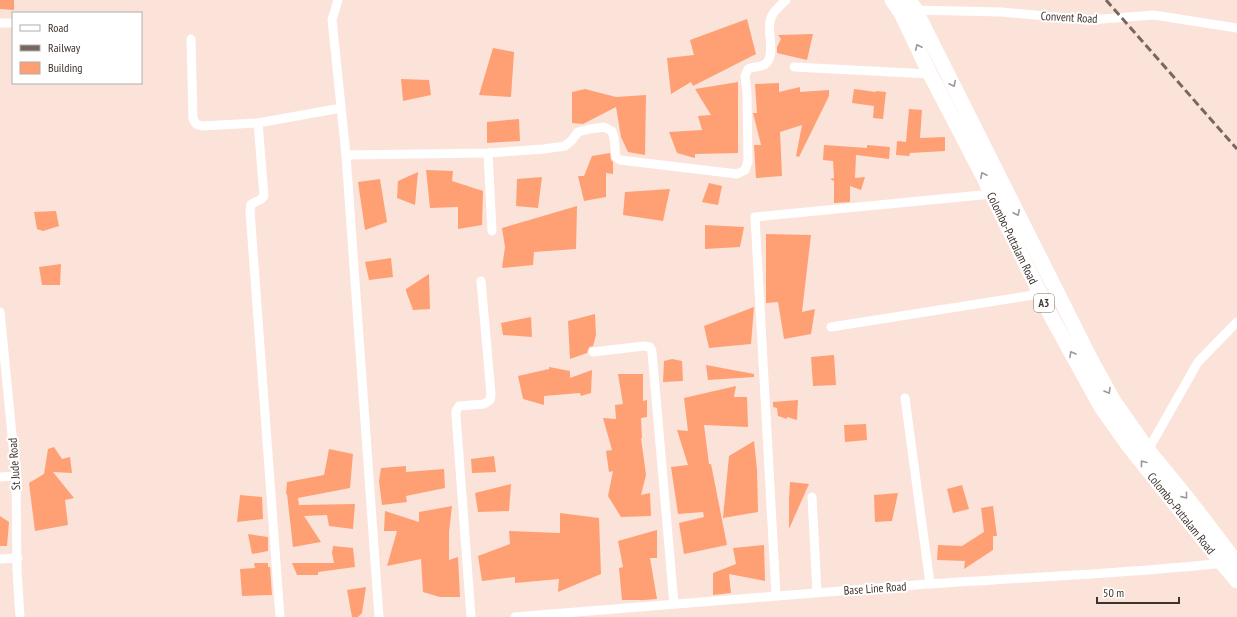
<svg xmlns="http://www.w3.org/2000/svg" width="1237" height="617" viewBox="0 0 1237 617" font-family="'PT Sans Narrow',sans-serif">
<rect width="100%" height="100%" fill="#fbe3d9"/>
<!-- building -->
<g fill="#fea073">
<polygon points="0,0 14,0 14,10 0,9"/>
<polygon points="747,19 756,54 693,86 691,82 671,94 667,58 694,55 690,40"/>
<polygon points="813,34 807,60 777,53 777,47 781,39 778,35"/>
<polygon points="493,48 514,52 511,97 479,95"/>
<polygon points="401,79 429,80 431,95 403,101"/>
<polygon points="738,82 738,153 695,154 695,158 677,153 669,132 702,130 698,116 711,115 695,89"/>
<polygon points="779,83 779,92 800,87 800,92 829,90 829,96 799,157 796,156 802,125 780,132 782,176 756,178 754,145 761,145 753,113 757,113 755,84"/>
<polygon points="585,89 616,97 646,95 645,155 628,152 621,137 616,107 583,124 572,123 572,92"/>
<polygon points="854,89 876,92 876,91 886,92 883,119 873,118 874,106 852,103"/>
<polygon points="909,109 922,110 920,138 945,137 945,151 910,153 909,156 896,155 897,141 906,142"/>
<polygon points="519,119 520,141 487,143 487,122"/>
<polygon points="824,145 867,148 867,145 890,147 889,159 856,155 855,178 865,177 861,190 850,186 850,202 834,203 834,181 830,179 834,178 833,161 823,160"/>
<polygon points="610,153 611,160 613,162 613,174 606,173 606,197 584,201 578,176 584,176 592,156"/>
<polygon points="426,170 453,171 452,181 483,191 482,225 458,229 458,207 430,208"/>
<polygon points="418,172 415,205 397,198 398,181"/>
<polygon points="542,177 538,208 516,206 517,179"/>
<polygon points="380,179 387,222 365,230 358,182"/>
<polygon points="709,183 722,186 718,205 702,202"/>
<polygon points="670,189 663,221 623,215 625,192"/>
<polygon points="577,206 576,249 534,252 533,265 502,268 505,247 502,228"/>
<polygon points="56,211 59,226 43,231 37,229 34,212"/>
<polygon points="705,225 744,227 740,247 705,249"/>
<polygon points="766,234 811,235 802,312 815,309 811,334 784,339 778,302 766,303"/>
<polygon points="391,258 393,277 369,280 365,262"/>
<polygon points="61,264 60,285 42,285 39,267"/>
<polygon points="429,274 430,309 413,310 406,291 406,289"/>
<polygon points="754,307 751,344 709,348 704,326"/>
<polygon points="595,314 596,335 593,346 589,347 587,353 570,359 568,321"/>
<polygon points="531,317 532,337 503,335 501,323"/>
<polygon points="834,355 836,385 813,386 811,357"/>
<polygon points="672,359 682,361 683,381 663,382 664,361"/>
<polygon points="706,365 754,374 754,377 708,380"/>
<polygon points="549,367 570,371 570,378 592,370 591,393 581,396 580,393 544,396 544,405 523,399 518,376 549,369"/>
<polygon points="618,374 643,374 643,401 647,400 647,417 641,418 642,438 641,438 646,475 641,495 650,493 651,516 621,517 608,496 613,471 609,472 606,451 612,450 603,418 616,419 615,405 623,404"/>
<polygon points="736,386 734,397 747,397 748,427 704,425 709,464 711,464 727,545 684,554 679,523 704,517 703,512 678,514 671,467 688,465 677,430 688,431 684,398"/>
<polygon points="798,400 797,420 787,417 787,419 778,416 777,408 773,407 773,402"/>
<polygon points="866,424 867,440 845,442 844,425"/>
<polygon points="754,441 757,470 758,512 723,518 729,456"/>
<polygon points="54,447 62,459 70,457 72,473 53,472 74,498 65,500 68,525 35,531 29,483 44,474 48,449"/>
<polygon points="329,449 353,454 350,488 298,498 299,505 355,504 353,529 329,526 327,515 304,516 321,542 293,547 287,494 286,494 287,482 324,475"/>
<polygon points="494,456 496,472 472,473 471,459"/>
<polygon points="406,466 406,472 444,469 445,488 406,496 407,502 382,505 379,481 381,468"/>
<polygon points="790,482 809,484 789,529 789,499"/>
<polygon points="511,484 509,511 478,512 475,493"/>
<polygon points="962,485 969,509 953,513 947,489"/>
<polygon points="898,493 892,521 875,522 874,495"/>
<polygon points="240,495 262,497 263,519 237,522"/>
<polygon points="452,506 449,532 449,560 458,557 460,597 440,597 423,592 421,559 387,566 397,531 384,531 385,511 419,522 419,512"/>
<polygon points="993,506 997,536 993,536 993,550 964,569 965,561 937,560 938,545 962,546 984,532 981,508"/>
<polygon points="560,513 599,518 601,574 558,592 559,579 515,583 515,577 482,581 478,556 510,544 509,531 560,533"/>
<polygon points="0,516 9,522 7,546 0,546"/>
<polygon points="657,530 657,558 650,558 657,599 644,600 622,600 619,568 623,567 618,541"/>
<polygon points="248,534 268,537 268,551 252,554"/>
<polygon points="764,545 765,581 729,574 731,593 713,595 713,573 736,564 733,548"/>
<polygon points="333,546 353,548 355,567 318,572 318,575 297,575 292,563 334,563 332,553"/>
<polygon points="254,563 268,563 268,567 270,567 272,595 242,596 240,569 255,568"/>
<polygon points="366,587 362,613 358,617 352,617 347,590"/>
</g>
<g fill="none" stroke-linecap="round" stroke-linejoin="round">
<!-- minor -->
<g stroke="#fff" stroke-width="9">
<polyline points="338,0 332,20 346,155 379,617"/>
<polyline points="912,10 1002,12 1089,20 1154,15 1237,28"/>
<polyline points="0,23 13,23"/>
<polyline points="191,39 193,119 196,124 202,126 258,123 341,108"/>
<polyline points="794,67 930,74"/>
<polyline points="258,123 264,196 260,200 251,204 250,211 280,617"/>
<polyline points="488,153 492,231"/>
<path d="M346,155l142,-2 56,-4 21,-3 7,-6 6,-8 12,-3 14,-2 8,4 2,7 2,19 4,3 117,14 8,-4 3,-9 -1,-68 -2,-17 3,-7c6,-3 16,-1 20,-8 8,-13 -4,-33 5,-47 3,-5 9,-10 13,-14"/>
<polyline points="0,312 16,476 17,569 20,617"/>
<polyline points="831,327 1040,294"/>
<polyline points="593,352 644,346 650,347 652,352 674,604"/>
<polyline points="905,398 930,584"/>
<polyline points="1148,450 1198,362 1237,322"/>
<polyline points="0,477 16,476"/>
<polyline points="812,497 817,592"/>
<polyline points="0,559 18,558"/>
<polyline points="776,595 755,217 992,194"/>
<polyline points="471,617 456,415 456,411 459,406 484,404 490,400 491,394 481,281"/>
<path d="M515,617c138,-11 276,-23 413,-33 99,-7 198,-10 296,-21"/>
</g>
<!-- trunk -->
<g stroke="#fff" stroke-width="15">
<path id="s1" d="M892,0l9,13 29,61 52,100 69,142 50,91 27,38 94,118 15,18"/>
<polyline points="909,0 915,9 1089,356 1113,400 1148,450 1188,499 1237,563"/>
</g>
<!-- rail -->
<polyline stroke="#776761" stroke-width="3" stroke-dasharray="8 4" stroke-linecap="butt" points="1106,0 1237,149"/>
</g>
<!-- one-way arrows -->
<defs><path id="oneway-chevron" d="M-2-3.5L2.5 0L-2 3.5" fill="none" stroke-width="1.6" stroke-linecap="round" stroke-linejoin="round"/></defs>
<g stroke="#9f9996">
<use href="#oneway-chevron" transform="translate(918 47) rotate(-115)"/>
<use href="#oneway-chevron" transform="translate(953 84) rotate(63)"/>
<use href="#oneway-chevron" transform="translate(983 175) rotate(-117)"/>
<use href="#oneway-chevron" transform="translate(1017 213) rotate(64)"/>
<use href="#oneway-chevron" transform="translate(1072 354) rotate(-119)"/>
<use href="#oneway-chevron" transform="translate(1108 391) rotate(60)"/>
<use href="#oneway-chevron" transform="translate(1143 463) rotate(-128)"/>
<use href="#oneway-chevron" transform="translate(1185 496) rotate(51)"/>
</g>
<g text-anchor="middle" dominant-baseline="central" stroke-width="4" stroke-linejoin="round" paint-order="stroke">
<!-- shield labels -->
<rect fill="#fff" stroke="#79706d" stroke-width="1" x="1034" y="294" width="20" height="18" rx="3"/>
<g font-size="11" font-weight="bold" fill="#3f332e">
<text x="1044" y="303">A3</text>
</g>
<!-- street labels -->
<g font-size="12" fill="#3f332e" stroke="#fff">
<text transform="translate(1069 17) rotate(3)">Convent Road</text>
<text stroke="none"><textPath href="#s1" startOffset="267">Colombo-Puttalam Road</textPath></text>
<text transform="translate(14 464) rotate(-94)">St Jude Road</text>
<text stroke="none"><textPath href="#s1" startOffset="591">Colombo-Puttalam Road</textPath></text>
<text transform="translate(875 588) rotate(-4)">Base Line Road</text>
</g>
</g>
<!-- legend -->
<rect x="12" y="12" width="130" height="72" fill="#ffffff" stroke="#b2adab"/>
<rect x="20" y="25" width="20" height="6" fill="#ffffff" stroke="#b2adab"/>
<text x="48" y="32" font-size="12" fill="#3f332e">Road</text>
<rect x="20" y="45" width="20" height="6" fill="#776761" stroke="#b2adab"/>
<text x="48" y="52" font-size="12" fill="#3f332e">Railway</text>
<rect x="20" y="62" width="20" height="12" fill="#fea073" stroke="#b2adab"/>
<text x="48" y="72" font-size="12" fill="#3f332e">Building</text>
<!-- scale -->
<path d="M1097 597v6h82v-6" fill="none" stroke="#3f332e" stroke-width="2"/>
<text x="1103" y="597" font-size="12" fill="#3f332e" stroke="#ffffff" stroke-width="3" paint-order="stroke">50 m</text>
</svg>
